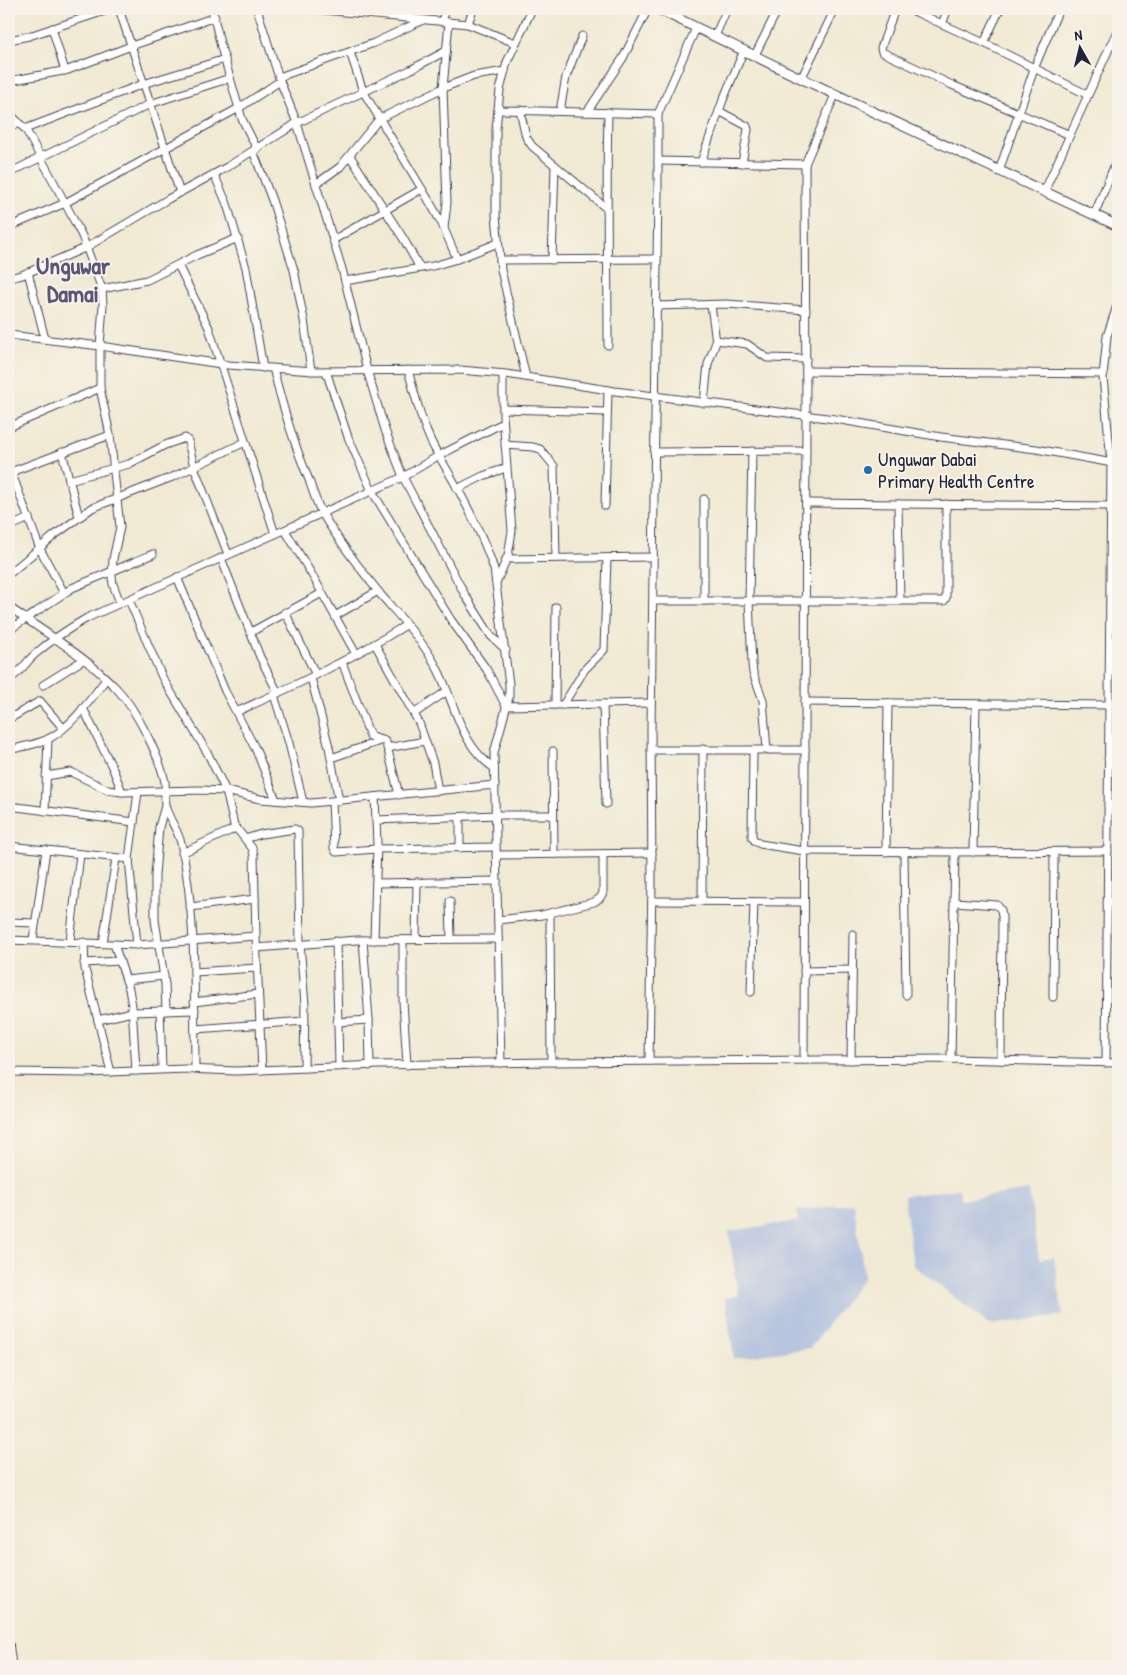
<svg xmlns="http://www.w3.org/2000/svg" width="1127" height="1675" viewBox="0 0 1127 1675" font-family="'Patrick Hand',sans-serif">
<rect width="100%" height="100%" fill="#f7f3e8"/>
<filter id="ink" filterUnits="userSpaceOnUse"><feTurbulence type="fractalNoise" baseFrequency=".02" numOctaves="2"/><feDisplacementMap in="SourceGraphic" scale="10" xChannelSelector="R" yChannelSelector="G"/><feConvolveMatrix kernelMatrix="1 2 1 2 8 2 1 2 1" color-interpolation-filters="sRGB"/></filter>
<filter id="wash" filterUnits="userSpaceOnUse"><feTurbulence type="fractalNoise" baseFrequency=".0096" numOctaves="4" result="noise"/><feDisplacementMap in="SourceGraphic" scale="20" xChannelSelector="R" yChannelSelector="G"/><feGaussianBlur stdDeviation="1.12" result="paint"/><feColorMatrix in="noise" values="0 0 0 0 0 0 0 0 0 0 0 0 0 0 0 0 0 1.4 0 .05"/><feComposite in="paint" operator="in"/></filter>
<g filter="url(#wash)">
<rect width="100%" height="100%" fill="#f1e9d3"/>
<!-- industrial -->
<g fill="#b8c5de">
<polygon points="959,1189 961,1200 1029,1190 1039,1259 1054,1257 1063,1315 990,1325 913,1265 904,1196"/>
<polygon points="854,1203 864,1277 810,1348 734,1359 725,1298 738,1296 729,1231 798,1221 797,1211"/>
</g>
</g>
<g filter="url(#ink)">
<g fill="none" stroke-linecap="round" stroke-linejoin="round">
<defs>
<g id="minor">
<polyline points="119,9 180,193"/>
<polyline points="212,9 221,47 242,119 257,149"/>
<polyline points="257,9 280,81 297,123 342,269 367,370 385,430 403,477 465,595 491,636 506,650"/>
<polyline points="314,9 468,24 515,43"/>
<polyline points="895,9 881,48 882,52 952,85 1070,135"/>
<polyline points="909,9 984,43 1088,95"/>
<polyline points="443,22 444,9"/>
<polyline points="468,24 473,9"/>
<polyline points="942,24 948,9"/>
<polyline points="52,28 65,71"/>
<polyline points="715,36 727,9"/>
<polyline points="9,40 29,36 111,9"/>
<polyline points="984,43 1000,9"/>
<polyline points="1111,44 1118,47"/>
<polyline points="350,52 363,91 428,199 442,224 457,259"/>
<polyline points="755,55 778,9"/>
<polyline points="279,77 374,43 423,20"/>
<polyline points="801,79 835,9"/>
<polyline points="9,81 68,70 131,46 215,17"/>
<polyline points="498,110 658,114"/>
<polyline points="520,110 526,137 532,146 606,208"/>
<polyline points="560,111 566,77 582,36"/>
<polyline points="719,111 747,126 748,130 742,163"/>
<polyline points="587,112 623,58 648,9"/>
<path d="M608,112c-2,78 0,155 0,233"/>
<polyline points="9,113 26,130 65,203 82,236 102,289 103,305 100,346 100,388 110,435 120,527 113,559 112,577 113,584 120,603"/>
<polyline points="9,128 19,123"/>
<polyline points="25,129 143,84 225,59"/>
<polyline points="253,151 272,200 294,270 304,320 311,371"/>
<polyline points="350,156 403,238 420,268"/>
<polyline points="658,161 805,164"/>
<polyline points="701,162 723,100 744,50"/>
<polyline points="999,171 1034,69 1059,9"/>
<polyline points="9,173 150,104 230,78"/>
<polyline points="214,174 227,204 246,268 263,368"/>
<polyline points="316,184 340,167 379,119 443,88 474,76 505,71"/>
<polyline points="1044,192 1118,29"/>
<polyline points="1094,215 1118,157"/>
<polyline points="9,227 65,203 239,108 280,81"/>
<polyline points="444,228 447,203 443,88 449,22"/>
<polyline points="333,240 422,189"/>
<polyline points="500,260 657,259"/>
<polyline points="552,260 555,166"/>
<polyline points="178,265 209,328 275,534"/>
<polyline points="28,272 45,339"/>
<polyline points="9,278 22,275 87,247 168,199 227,167 297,123 410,70 446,51"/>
<polyline points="345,281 433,266 457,259 498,243"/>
<polyline points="102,289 147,280 197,255 238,238"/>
<polyline points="656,306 727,304 806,310"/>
<polyline points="9,335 100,346 228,365 314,371 460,370 506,374 615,391 835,419 941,437 1036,449 1118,464"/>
<polyline points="716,340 747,344 767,358 806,359"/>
<path d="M273,368c10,40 20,74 36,112 4,12 8,25 14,35 17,28 38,55 58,80 19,22 40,44 54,69 20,35 23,80 59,104"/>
<path d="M408,370c8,28 15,61 31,86 21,35 42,74 55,113l15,115v13l-15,56 7,310"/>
<polyline points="326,371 348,437 372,491 451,620 487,670 506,706 651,703"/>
<polyline points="806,371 1104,374"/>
<polyline points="526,377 501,270 496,215 496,129 500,90 507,62 532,9"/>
<polyline points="704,403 708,364 716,342 711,305"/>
<polyline points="503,409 607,412"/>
<polyline points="9,427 100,388"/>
<polyline points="505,445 533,447 540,449 554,466 556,558"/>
<polyline points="752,451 749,601 752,664 753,673 763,700 767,750"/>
<polyline points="62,452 79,517"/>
<polyline points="654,452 806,451"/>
<polyline points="1110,453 1118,453"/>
<polyline points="69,480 129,464 165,445 185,438 188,441 194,467 228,554"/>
<polyline points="457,489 483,476 506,468"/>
<polyline points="806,503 1111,506"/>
<polyline points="898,504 900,601"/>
<polyline points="605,506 608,390"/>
<polyline points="9,527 29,518"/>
<polyline points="285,530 315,580 356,654"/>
<polyline points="221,558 260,657 278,693"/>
<polyline points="506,559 653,557"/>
<polyline points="9,574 55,535 92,508 175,476 245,442"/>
<polyline points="177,577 225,691 256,750 276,800"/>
<polyline points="496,583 508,556 512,531 503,416 503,374"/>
<polyline points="64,593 40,549 12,474 16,470 110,435"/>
<polyline points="129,600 162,677 208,754 226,791 234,825 252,848 254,855 256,936 262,1070"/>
<polyline points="653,601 944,601 946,598 946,504"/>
<polyline points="704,601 704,499"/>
<path d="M9,607c36,26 77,49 108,82 19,20 42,66 48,93 1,8 -1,15 0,23 2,11 13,25 16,38 16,74 13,151 14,226"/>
<polyline points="1110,608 1118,608"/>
<polyline points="285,612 316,675"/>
<polyline points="335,616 378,591"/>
<polyline points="9,630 72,588 153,554"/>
<polyline points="251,632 322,593"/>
<polyline points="375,644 419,723 433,763 438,791"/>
<polyline points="342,662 370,736 386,742 399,795"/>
<polyline points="311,678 329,747 339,801"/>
<path d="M9,679c13,-7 15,-15 25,-24 16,-14 34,-26 53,-37l316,-141 35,-21 65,-33"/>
<polyline points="43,685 83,660"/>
<polyline points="274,695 289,743 303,802"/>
<polyline points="805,702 1109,705"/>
<polyline points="603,704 606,804"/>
<polyline points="555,705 556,607"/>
<polyline points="563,705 585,669 604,650 607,558"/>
<polyline points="83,708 113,769 122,792"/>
<path d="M236,712c58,-26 116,-53 170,-87"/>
<polyline points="415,713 447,691"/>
<polyline points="9,719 40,701 63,728"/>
<polyline points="387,748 425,741"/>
<path d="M9,750c12,-3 25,-5 37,-10 24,-11 45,-41 60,-61"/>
<polyline points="651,750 805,750"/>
<polyline points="753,750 752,837 755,841 760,844 804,851 955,852 1108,851"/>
<polyline points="553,751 554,854"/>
<polyline points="331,758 383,740"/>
<polyline points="1108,759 1118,759"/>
<polyline points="46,776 71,772 108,790 122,792 199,790 226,791 260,799 311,803 495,785"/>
<polyline points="332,801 334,848 336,852 376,849 496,847"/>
<polyline points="1108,805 1118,805"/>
<polyline points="9,806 134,822"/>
<polyline points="165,806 159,827 155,875 155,920 165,984 166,1011"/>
<polyline points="45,811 48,739"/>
<polyline points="376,820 496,815 553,815"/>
<polyline points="245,839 261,834 295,829 298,831 300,944 305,1005 304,1068"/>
<polyline points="9,846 129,859"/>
<polyline points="460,848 460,817"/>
<polyline points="886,852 888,703"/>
<polyline points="904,852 906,995"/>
<polyline points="973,852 976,704"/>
<polyline points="182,853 236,828"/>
<polyline points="496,855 652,853"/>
<polyline points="9,861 11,846"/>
<polyline points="376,883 497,881"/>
<polyline points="450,901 451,939"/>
<polyline points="652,901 804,902"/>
<polyline points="702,901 703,749"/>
<polyline points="954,902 997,905 1001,910 1002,916 1001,1060"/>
<polyline points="1107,903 1118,903"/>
<polyline points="190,907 255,899"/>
<polyline points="550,913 551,1062"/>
<polyline points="498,920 542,915 594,902 600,898 603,893 603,854"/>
<polyline points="9,922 35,923"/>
<polyline points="416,939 417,882"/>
<polyline points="9,940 137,945 256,936"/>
<polyline points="33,940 46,850"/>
<polyline points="363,940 369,1020 370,1066"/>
<polyline points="374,940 377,844 375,797"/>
<polyline points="403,940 403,1001 407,1065"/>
<polyline points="70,941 80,854"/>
<polyline points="336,941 339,1067"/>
<polyline points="84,942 85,969 111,1072"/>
<polyline points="103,943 116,858"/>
<polyline points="114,944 129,989 132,1006 136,1071"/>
<polyline points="137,945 129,859 138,792"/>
<polyline points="256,948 357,940 498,939"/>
<polyline points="84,963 120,961"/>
<polyline points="804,971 851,970"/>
<polyline points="194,972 257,968"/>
<polyline points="126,980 164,976"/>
<polyline points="751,992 754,902"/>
<polyline points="1053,997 1054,852"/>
<polyline points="194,1002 258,994"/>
<polyline points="160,1010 162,1069"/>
<polyline points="98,1020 132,1012 195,1010"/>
<polyline points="337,1022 369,1020"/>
<polyline points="195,1029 305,1021"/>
<polyline points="951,1059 955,852"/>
<polyline points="804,1060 806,415 805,164 835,95"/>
<polyline points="851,1060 853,934"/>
<polyline points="649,1061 652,882 651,731 658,189 658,114 696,28"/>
<polyline points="1106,1063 1111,461 1103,377 1107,336 1118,303"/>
<polyline points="9,1072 85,1073 185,1069 236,1071 378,1065 551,1062 951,1059 1118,1063"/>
<polyline points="9,1642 12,1666"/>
</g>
<polyline id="tertiary" points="658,9 794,75 1118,226"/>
</defs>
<!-- minor casing -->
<use href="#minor" stroke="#414052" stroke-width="9"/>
<!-- tertiary casing -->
<use href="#tertiary" stroke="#414052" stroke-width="11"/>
<!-- minor -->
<use href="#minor" stroke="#fff" stroke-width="7"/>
<!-- tertiary -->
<use href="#tertiary" stroke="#fff" stroke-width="9"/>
</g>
</g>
<!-- markers -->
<circle fill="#1f6fb2" stroke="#f7f3e8" stroke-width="2" cx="868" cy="470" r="5"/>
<g text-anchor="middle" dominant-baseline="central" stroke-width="4" stroke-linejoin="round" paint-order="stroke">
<!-- poi labels -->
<g font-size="19" fill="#22223b" stroke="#f7f3e8" text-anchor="start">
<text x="878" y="459">Unguwar Dabai<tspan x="878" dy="22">Primary Health Centre</tspan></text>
</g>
<!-- district labels -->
<g font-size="24" font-weight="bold" fill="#5c557b" stroke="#f7f3e8">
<text x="73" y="265">Unguwar<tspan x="73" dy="28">Damai</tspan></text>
</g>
</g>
<!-- margin -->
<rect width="1127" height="1675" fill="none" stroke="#f7f3e8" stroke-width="30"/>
<!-- north arrow -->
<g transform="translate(1080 48) rotate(352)" stroke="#f7f3e8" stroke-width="4" paint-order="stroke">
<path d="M0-4L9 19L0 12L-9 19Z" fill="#22223b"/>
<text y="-8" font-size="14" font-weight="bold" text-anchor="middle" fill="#22223b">N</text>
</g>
</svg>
